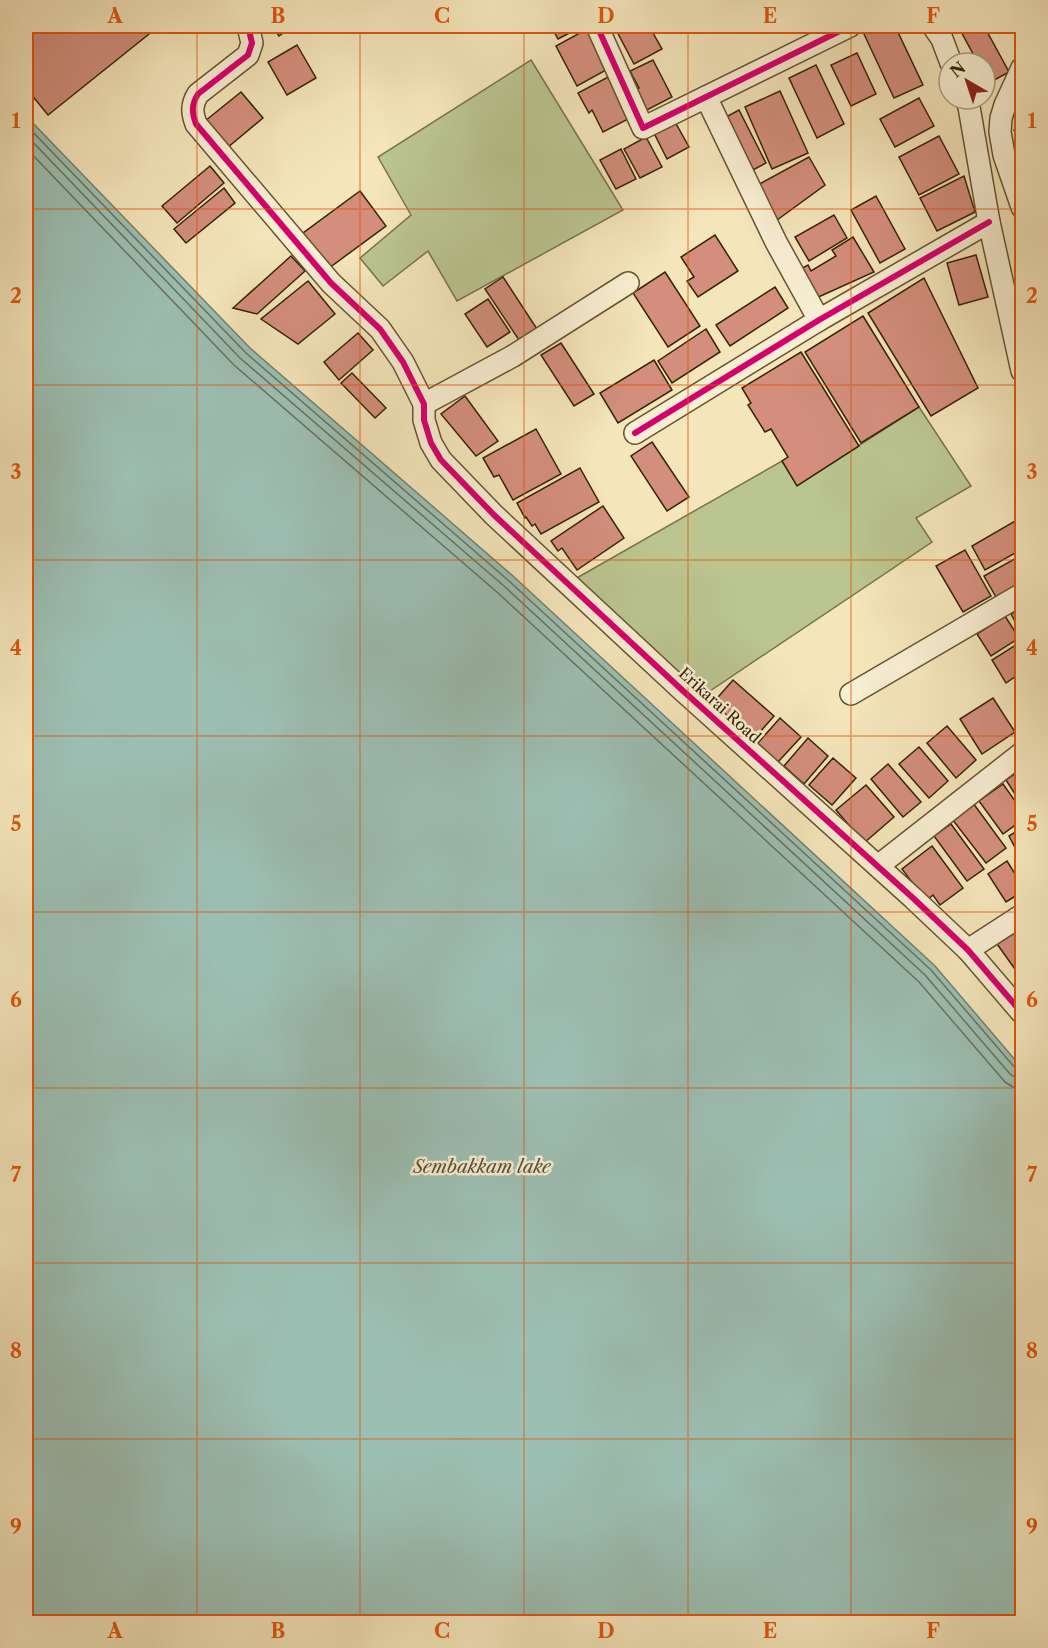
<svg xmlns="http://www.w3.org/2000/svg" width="1048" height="1648" viewBox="0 0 1048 1648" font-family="'Libre Caslon Text',serif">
<rect width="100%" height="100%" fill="#f4e5ba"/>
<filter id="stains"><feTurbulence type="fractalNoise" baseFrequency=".00333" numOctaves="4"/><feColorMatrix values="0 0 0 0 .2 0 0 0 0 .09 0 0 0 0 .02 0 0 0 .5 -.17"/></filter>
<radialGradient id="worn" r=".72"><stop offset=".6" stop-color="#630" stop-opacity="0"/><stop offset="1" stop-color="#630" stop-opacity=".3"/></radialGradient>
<!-- green -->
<g fill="#bac590" stroke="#78744a" stroke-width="1.5">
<polygon points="531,60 623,210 457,301 428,251 383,286 360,258 411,215 378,157"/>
<polygon points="919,407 971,486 916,518 932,542 695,701 568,583 782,461 797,485"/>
</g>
<!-- water -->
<polygon fill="#9cbfb3" stroke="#74816d" stroke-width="1.5" points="26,116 250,348 513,576 935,966 1022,1068 1022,1622 26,1622"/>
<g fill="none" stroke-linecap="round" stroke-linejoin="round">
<!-- shore -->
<g stroke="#6a715b" stroke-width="1.5">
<polyline points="26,125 246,353 509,581 931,970 1016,1069 1022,1072"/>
<polyline points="26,135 240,358 504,586 925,975 1010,1074 1016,1078 1022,1079"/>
<polyline points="26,148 234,365 498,593 919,982 1005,1082 1013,1087 1022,1088"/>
</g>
</g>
<!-- building -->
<g fill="#d38e7d" stroke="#372303" stroke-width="1.5">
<polygon points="26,26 159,26 48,115 26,88"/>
<polygon points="272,26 293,26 279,36"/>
<polygon points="551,26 583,26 558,39"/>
<polygon points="614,26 649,26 662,49 634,64"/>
<polygon points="877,26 895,26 923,85 894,98 863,32"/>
<polygon points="958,26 984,26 1009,72 989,83 985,76 985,63 978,63"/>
<polygon points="587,29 608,69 577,86 556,46"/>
<polygon points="297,45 316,78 287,95 268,62"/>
<polygon points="857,53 876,94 851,106 831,65"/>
<polygon points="653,60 672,97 641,113 630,93 639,88 630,71"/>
<polygon points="816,65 844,124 817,138 789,78"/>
<polygon points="610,76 632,117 603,132 592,110 589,113 578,93"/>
<polygon points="780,91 808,153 772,169 745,107"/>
<polygon points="241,92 263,118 227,148 205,121"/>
<polygon points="919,98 934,126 895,147 880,119"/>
<polygon points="739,110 766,163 751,171 724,118"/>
<polygon points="674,120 689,147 667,159 653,131"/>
<polygon points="1022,127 1022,149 1014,130"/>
<polygon points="939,136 959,174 919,195 899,157"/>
<polygon points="646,137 662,167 640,178 624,149"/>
<polygon points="621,149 636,179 616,189 600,160"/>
<polygon points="809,157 825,185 773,223 754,187"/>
<polygon points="210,166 224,183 177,223 162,206"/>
<polygon points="964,176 975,212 937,231 920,198"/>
<polygon points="224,188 235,203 186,243 174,229"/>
<polygon points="360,191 386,226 325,271 299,236"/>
<polygon points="876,196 905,249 880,263 851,210"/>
<polygon points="834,215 847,238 809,261 795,237"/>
<polygon points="715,235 738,271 698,297 687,281 694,277 681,257"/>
<polygon points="853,237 874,272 814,299 797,271 808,265 811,271 836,256 832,250"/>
<polygon points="976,255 988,297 959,305 947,263"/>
<polygon points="291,256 305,271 257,314 233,308"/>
<polygon points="665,272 700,326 668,347 633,293"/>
<polygon points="503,277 537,329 519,340 485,289"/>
<polygon points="924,278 978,388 931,416 868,313"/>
<polygon points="308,281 335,314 298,344 261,319"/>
<polygon points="775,287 788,308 730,346 716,325"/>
<polygon points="488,299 510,332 487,347 465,314"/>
<polygon points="863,316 919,407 861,443 805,352"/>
<polygon points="706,329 720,352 672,383 658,361"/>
<polygon points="358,333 373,350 339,380 324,362"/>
<polygon points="561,343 594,394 574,406 541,355"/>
<polygon points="801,352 859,446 797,486 782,461 788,457 771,429 765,432 748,405 751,403 742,388"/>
<polygon points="654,360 672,390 618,423 600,393"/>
<polygon points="352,373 386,408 375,418 341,383"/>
<polygon points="465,396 498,441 476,456 441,414"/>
<polygon points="536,429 561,474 513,500 499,475 494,477 483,458"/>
<polygon points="652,442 689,497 667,511 631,456"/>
<polygon points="580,468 599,502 541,534 535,524 532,526 526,517 525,518 517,503"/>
<polygon points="603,506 624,538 577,570 562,548 558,551 551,541"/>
<polygon points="1022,517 1022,549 985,570 972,546"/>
<polygon points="965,550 991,596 963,612 936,566"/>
<polygon points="1022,555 1022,582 996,597 984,576"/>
<polygon points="1022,607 1022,634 1011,614"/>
<polygon points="1005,616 1019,638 991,656 977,634"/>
<polygon points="1022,641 1022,672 1006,683 992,660"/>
<polygon points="733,680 774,716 753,740 712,704"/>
<polygon points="993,698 1015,732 982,754 960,719"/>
<polygon points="780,718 801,737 778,762 757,744"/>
<polygon points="947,726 976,760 956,778 927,743"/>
<polygon points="808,738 828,756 804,784 784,766"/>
<polygon points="919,747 948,781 929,798 899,764"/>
<polygon points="833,758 856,778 832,805 809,785"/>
<polygon points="888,764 921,802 903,817 871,779"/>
<polygon points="1022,769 1022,805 1006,780"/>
<polygon points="1003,784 1022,811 1022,820 1003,834 979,801"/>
<polygon points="866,785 894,817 864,843 836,810"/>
<polygon points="973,803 1006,848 986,863 952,819"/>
<polygon points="951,824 984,869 967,881 934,836"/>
<polygon points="1022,828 1022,861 1009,836"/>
<polygon points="932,846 963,888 940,905 933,895 926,901 902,869"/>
<polygon points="1007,861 1022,885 1022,892 1006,902 988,874"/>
<polygon points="1021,927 1022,929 1022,979 997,944"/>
</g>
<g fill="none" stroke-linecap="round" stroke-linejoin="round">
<defs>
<g id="minor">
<path d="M248,26l4,17 -4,12 -50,39c-7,11 -6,19 -2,30l135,159 49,46 23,33 21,42v16l7,23 10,17 53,55 187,174 232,209 55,52 54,63"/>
<polyline points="597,26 643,128 850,26"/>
<polyline points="933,26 942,39 951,63"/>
<polyline points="1022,68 1005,105 1001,118 1000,132 1004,155 1022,207"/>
<polyline points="706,97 776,242 819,320"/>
<polyline points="966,99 969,107 989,222 1022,371"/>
<polyline points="424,404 513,356 628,283"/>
<polyline points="635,433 819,320 989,222"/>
<polyline points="851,694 1022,594"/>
<polyline points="878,866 1022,753"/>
<polyline points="968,950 1022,915"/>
</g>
</defs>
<!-- minor casing -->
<use href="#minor" stroke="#665431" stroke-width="24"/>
<!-- minor -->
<use href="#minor" stroke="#f8eed2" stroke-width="21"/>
<defs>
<g id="cycleway">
<path d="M248,26l4,17 -4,12 -50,39c-7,11 -6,19 -2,30l135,159 49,46 23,33 21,42v16l7,23 10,17 53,55 187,174 232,209 55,52 54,63"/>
<polyline points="597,26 643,128 850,26"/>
<polyline points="635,433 819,320 989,222"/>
</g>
</defs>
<!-- cycleway casing -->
<use href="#cycleway" stroke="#f8eed2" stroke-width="10"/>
<!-- cycleway -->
<use href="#cycleway" stroke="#d6006c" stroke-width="6"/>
</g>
<!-- grid -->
<path fill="none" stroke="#df560c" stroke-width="1.5" stroke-opacity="0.55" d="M197,26v1596M360,26v1596M524,26v1596M688,26v1596M851,26v1596M26,209h996M26,385h996M26,560h996M26,736h996M26,912h996M26,1088h996M26,1263h996M26,1439h996"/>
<g text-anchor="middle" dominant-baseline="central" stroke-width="5" stroke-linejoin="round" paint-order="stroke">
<!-- street labels -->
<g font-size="16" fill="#372303" stroke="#f8eed2">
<text transform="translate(720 705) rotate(42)">Erikarai Road</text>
</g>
<!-- water labels -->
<g font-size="18" font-style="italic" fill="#555238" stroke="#f8eed2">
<text x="482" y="1167">Sembakkam lake</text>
</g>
</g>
<!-- margin -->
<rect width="1048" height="1648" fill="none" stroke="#f4e5ba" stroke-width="66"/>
<!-- north arrow -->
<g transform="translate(967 81) rotate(321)"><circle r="28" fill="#f8eed2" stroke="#ab9d7f" stroke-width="1.5"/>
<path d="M0-4.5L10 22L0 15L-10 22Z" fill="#8f2418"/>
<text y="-9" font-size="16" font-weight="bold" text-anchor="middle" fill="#372303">N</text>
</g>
<rect x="33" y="33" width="982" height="1582" fill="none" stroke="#df560c" stroke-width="2"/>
<g font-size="20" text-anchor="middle" font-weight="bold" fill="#df560c">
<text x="115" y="23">A</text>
<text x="278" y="23">B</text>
<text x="442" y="23">C</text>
<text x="606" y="23">D</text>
<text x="770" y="23">E</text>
<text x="933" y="23">F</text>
<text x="16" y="128">1</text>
<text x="1032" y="128">1</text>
<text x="16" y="303">2</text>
<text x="1032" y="303">2</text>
<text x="16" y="479">3</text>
<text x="1032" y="479">3</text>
<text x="16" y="655">4</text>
<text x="1032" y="655">4</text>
<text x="16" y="831">5</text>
<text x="1032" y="831">5</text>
<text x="16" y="1007">6</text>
<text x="1032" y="1007">6</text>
<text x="16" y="1182">7</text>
<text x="1032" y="1182">7</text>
<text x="16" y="1358">8</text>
<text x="1032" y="1358">8</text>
<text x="16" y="1534">9</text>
<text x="1032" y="1534">9</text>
<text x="115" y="1638">A</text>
<text x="278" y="1638">B</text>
<text x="442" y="1638">C</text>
<text x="606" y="1638">D</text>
<text x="770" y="1638">E</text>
<text x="933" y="1638">F</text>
</g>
<rect width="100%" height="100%" filter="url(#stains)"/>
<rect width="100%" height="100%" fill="url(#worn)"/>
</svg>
